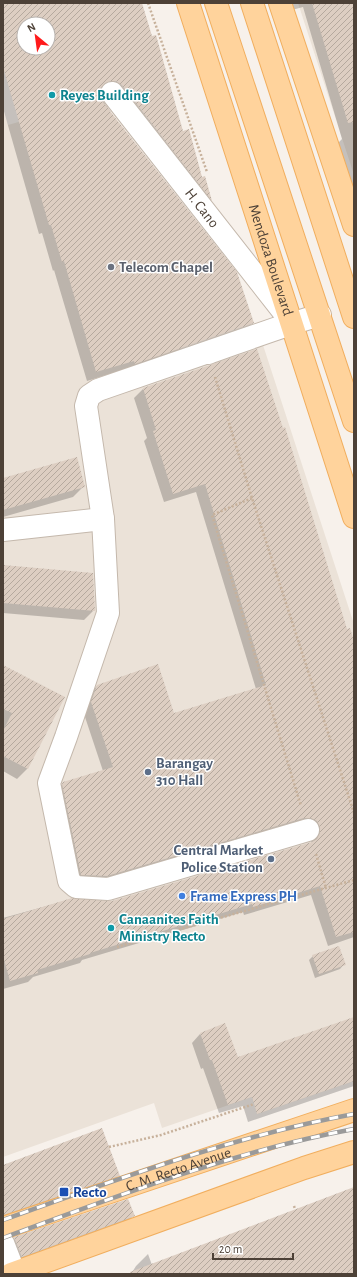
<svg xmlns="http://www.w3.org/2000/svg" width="357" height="1277" viewBox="0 0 357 1277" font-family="'Alegreya Sans',sans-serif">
<defs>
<pattern id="building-hatch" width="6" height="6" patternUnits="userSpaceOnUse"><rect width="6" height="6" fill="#ddcec2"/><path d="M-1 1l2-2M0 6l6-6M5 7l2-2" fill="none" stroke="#b5a99e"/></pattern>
</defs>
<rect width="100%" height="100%" fill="#f7f1eb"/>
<!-- residential -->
<g fill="#ebe2d8">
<polygon points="298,3 354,3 354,175"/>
<polygon points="106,97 187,370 263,345 354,624 354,1081 257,1114 252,1097 162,1128 154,1103 3,1157 3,109 8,125"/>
</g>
<!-- shadow -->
<g fill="#0003" fill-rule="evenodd">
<path d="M3,3h138l41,130 20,45 2,-1 7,24 -8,8 -96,-119h-8v5l154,228 -9,9 -157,49 -33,-111 -1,1 -11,-38 -3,1 -36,-126zM24,24h24v24h-24z"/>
<polygon points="290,3 354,3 354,197 337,144 342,139 303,7 292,10"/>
<polygon points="143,389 347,630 354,644 354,937 328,946 311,895 244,915 243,912 82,960 80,963 33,977 28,982 3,989 3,918 72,899 112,902 311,843 312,836 97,885 72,883 54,792 63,783 103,771 83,711 88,695 97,686 174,714 256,689 196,492 164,502 144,441 147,438 134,398"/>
<polygon points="3,479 84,486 73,497 3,517"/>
<polygon points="3,566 94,610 84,620 3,613"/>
<polygon points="3,667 28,768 17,779 3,771"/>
<polygon points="313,956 344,964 340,969 315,978 309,960"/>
<polygon points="354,1020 354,1086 248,1122 243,1106 219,1113 203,1068 201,1069 192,1043 200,1034 237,1059"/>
<polygon points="3,1166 118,1175 110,1184 3,1220"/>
<polygon points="354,1188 354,1274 131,1274 136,1266 148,1254 152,1265"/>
<polygon points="128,1200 133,1216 126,1224 14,1264 7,1246 15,1238"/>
</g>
<!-- building -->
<g fill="url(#building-hatch)" fill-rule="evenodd">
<path d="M3,3h139l10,33 4,-1 27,96 6,-2 13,48 3,-1 7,25 -90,-116 -6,-4h-5l-6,2 -5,6v6l2,6 135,171 17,51 -119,41 -1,-3 -38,11 -32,-111 -2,1 -11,-37h-2l-46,-158zM24,24h24v24h-24z"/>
<polygon points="312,3 354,3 354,122 348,123"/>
<polygon points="257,349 283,428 285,427 347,629 350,628 354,641 354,932 336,937 320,886 253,907 252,904 90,953 90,954 37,970 38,973 10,981 3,956 3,919 72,898 112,901 312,842 317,839 320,833 320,827 317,821 311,818 304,818 107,876 81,875 62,784 63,782 113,767 91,702 97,685 158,664 174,713 266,685 205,484 173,494 153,431 156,430 143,388"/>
<polygon points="77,457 85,487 3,510 3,478"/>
<polygon points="3,565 93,573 95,611 3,603"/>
<polygon points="3,665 65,697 28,769 3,756 3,731 12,713 3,709"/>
<polygon points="339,946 346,965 319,974 312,955"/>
<polygon points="354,1017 354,1081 257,1114 252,1097 228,1105 212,1060 210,1060 200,1033 225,1023 238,1057"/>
<polygon points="102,1128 120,1176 3,1215 3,1165"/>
<polygon points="354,1187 354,1274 130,1274 130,1272"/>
<polygon points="128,1199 135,1216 22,1257 14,1237"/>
</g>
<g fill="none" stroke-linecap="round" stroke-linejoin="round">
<defs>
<g id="minor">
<path id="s1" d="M112,93l178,227"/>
<polyline points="3,530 103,519"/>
<path d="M308,830l-200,59 -32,-2 -7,-6 -20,-98 17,-46 42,-124 -5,-94 -17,-113 3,-10 9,-6 194,-67 -84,30c37,-13 74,-27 112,-38"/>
<polyline points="3,1243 15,1274"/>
</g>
<g id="major">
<path id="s2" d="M188,3l166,514"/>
<polyline points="216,3 354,421"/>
<polyline points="252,3 354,317"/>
<polyline points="280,3 354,225"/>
<path id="s3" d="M3,1228l351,-118"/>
<polyline points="11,1274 304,1168 354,1152"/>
</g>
</defs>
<!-- minor casing -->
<use href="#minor" stroke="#c4b8ac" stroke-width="24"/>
<!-- major casing -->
<use href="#major" stroke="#f1ae5e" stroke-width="24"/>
<!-- path -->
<g stroke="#c7b19b" stroke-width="2.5" stroke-dasharray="2 2" stroke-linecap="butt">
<polyline points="148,3 207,172"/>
<polyline points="215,377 252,498 354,813"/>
<polyline points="252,498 212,515 301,806"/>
<polyline points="316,854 326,888"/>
<polyline points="117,947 354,880"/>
<polyline points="109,1147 161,1135 254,1104"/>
<polyline points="294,1206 295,1209"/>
</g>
<!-- minor -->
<use href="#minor" stroke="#fff" stroke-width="22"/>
<!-- major -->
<use href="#major" stroke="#ffd39c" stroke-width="22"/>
<defs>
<g id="rail">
<path d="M3,1220c115,-41 231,-84 351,-106"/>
<path d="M3,1238c115,-42 231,-87 351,-109"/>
</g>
</defs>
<!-- rail casing -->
<use href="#rail" stroke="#9a9a9a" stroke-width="4.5"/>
<!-- rail -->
<use href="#rail" stroke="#fff" stroke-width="3" stroke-dasharray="9" stroke-linecap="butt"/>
</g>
<!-- markers -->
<g fill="#0f9aa8" stroke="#fff" stroke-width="1.5">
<circle cx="52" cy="95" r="4"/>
<circle cx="111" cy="928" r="4"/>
</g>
<circle fill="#6b7280" stroke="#fff" stroke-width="1.5" cx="111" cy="267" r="4"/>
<g fill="#5c6f8a" stroke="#fff" stroke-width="1.5">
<circle cx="148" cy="772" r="4"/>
<circle cx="271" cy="859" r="4"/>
</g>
<circle fill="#3f7fe0" stroke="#fff" stroke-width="1.5" cx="182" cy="896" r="4"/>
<rect fill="#1a4fb4" stroke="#fff" stroke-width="1.5" x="59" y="1187" width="10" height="10" rx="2"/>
<g text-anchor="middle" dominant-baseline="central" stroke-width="3" stroke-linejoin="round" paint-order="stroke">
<!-- culture labels -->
<g font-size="15" font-weight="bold" fill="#0d838f" stroke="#fff" text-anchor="start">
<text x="60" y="95">Reyes Building</text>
<text x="119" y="919">Canaanites Faith<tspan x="119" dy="17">Ministry Recto</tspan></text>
</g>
<!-- street labels -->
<g font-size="15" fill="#4d4137" stroke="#fff">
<text stroke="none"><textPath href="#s1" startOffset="146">H. Cano</textPath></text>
<text stroke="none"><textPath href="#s2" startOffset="270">Mendoza Boulevard</textPath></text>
<text stroke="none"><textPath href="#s3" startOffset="185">C. M. Recto Avenue</textPath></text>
</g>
<!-- worship labels -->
<g font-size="15" font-weight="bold" fill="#5b616d" stroke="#fff" text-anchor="start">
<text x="119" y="267">Telecom Chapel</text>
</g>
<!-- service labels -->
<g font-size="15" font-weight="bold" fill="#4e5e75" stroke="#fff" text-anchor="start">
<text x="156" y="763">Barangay<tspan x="156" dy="17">310 Hall</tspan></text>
<text x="263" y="850" text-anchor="end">Central Market<tspan x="263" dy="17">Police Station</tspan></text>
</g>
<!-- shop labels -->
<g font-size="15" font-weight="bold" fill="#366cbe" stroke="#fff" text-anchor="start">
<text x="190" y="896">Frame Express PH</text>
</g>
<!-- transit labels -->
<g font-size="15" font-weight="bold" fill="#164399" stroke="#fff" text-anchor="start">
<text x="73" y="1192">Recto</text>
</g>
</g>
<!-- border -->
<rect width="357" height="1277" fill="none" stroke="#4d4137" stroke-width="8"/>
<!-- north arrow -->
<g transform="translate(36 36) rotate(331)"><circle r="19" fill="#ffffff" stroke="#b8b3af"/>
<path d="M0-3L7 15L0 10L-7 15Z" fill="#ff1a1b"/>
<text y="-6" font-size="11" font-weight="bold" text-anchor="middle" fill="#4d4137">N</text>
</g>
<!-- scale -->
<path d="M213 1253v6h80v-6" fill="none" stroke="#4d4137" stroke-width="2"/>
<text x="219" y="1253" font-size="12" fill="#4d4137" stroke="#ffffff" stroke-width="3" paint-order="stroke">20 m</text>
</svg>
